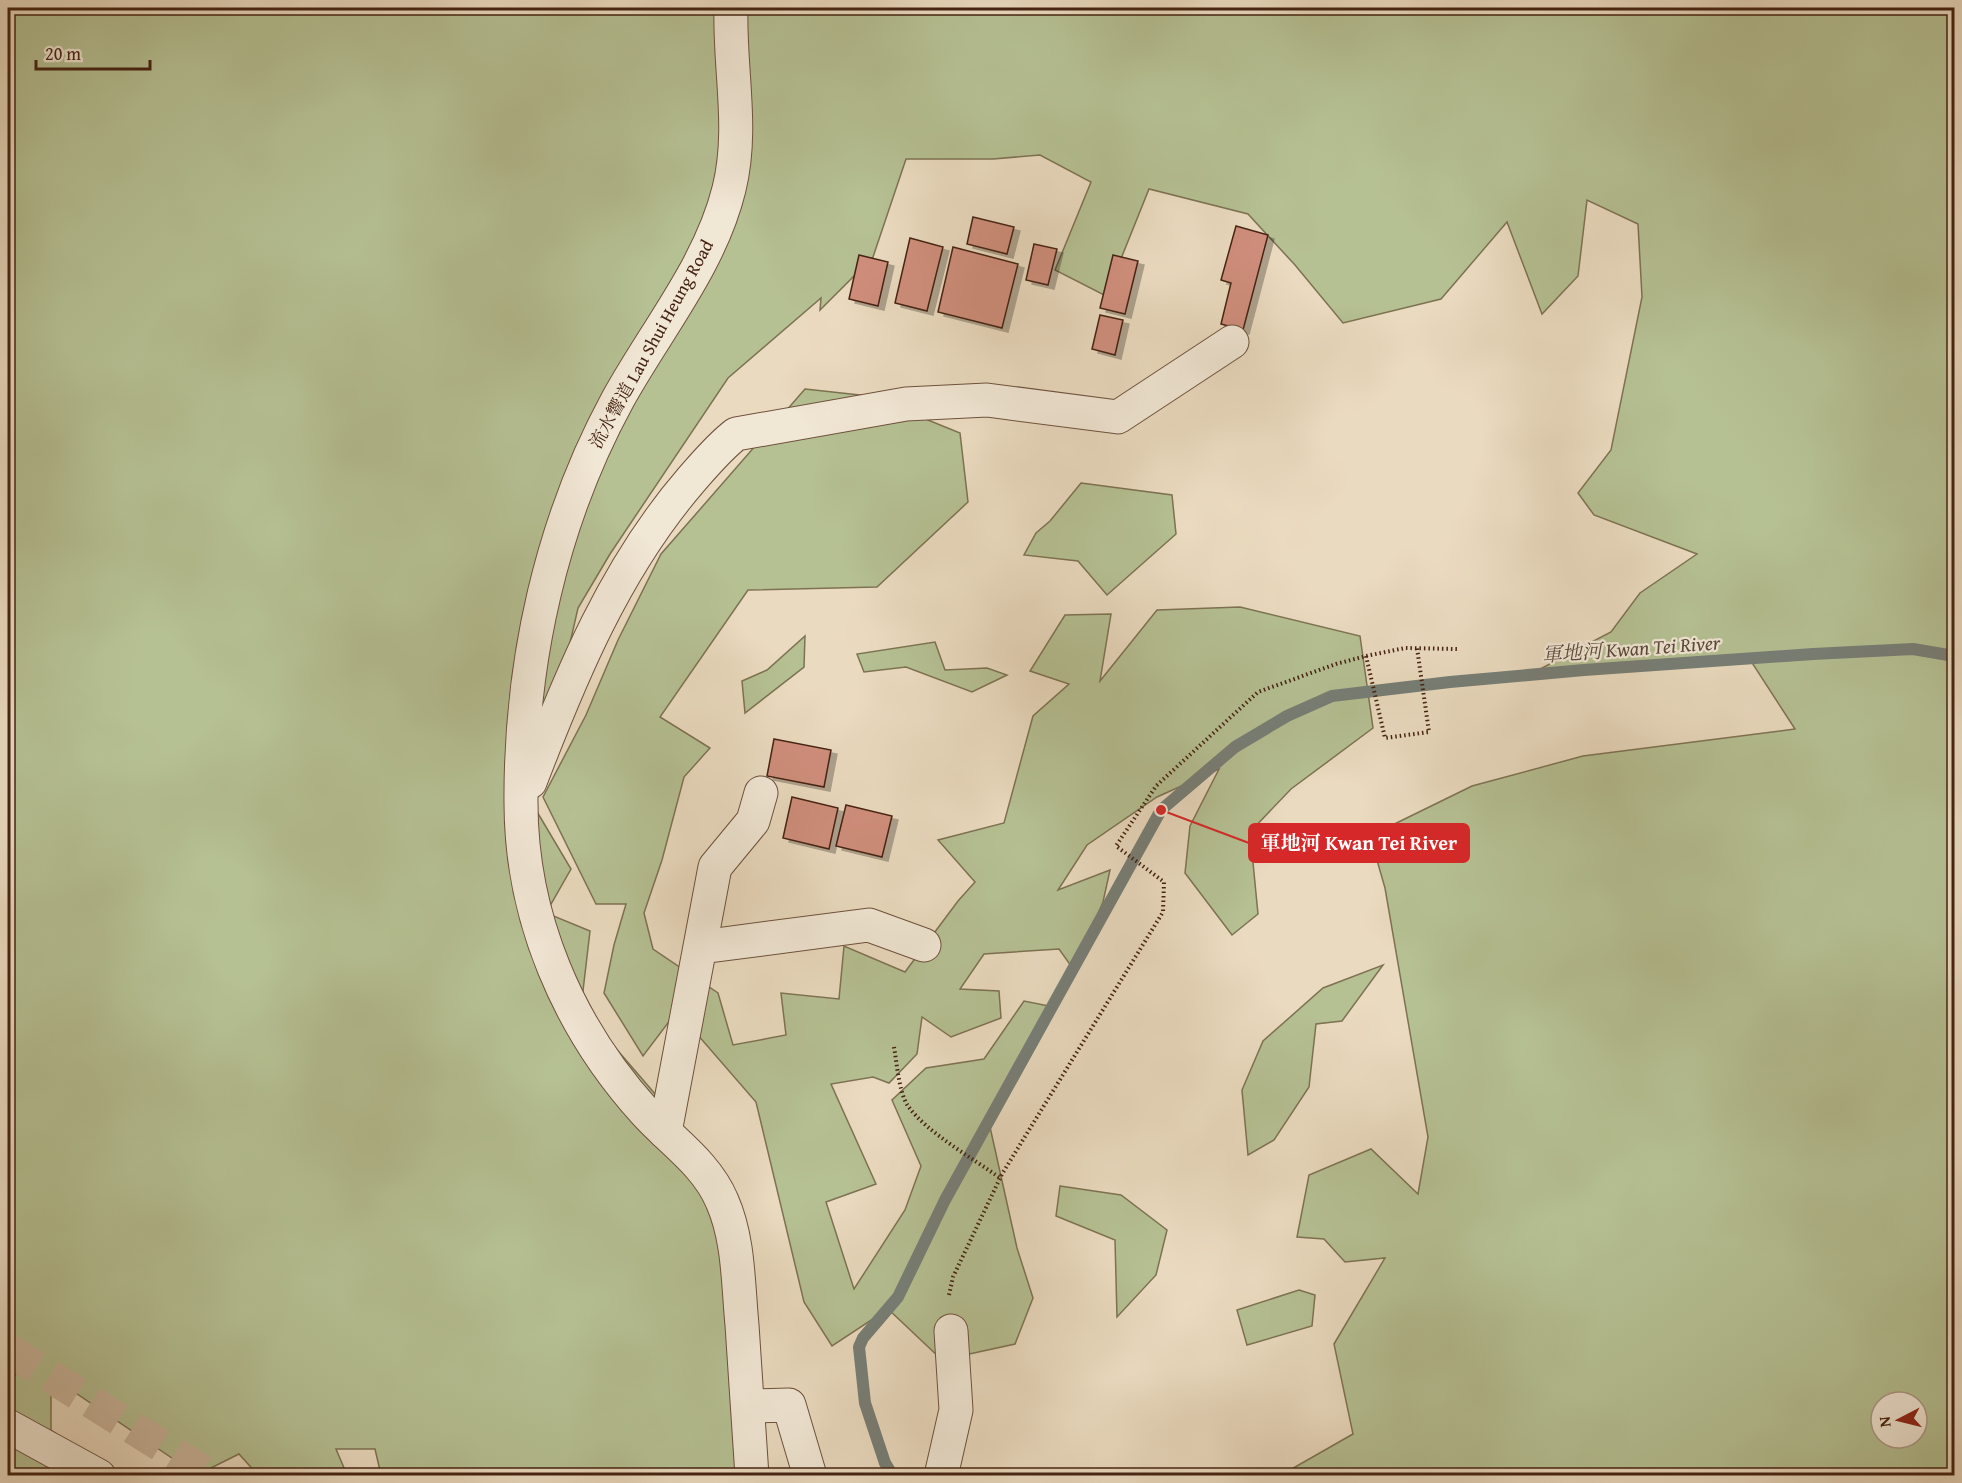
<svg xmlns="http://www.w3.org/2000/svg" width="1962" height="1483" viewBox="0 0 1962 1483" font-family="'Gentium Book Plus','Noto Serif SC',serif">
<defs>
<filter id="shadow"><feDropShadow dx="6" dy="4" stdDeviation="0" flood-color="#0004"/></filter>
</defs>
<rect width="100%" height="100%" fill="#eadabf"/>
<filter id="stains"><feTurbulence type="fractalNoise" baseFrequency=".00333" numOctaves="4"/><feColorMatrix values="0 0 0 0 .2 0 0 0 0 .09 0 0 0 0 .02 0 0 0 .5 -.17"/></filter>
<radialGradient id="worn" r=".72"><stop offset=".6" stop-color="#630" stop-opacity="0"/><stop offset="1" stop-color="#630" stop-opacity=".3"/></radialGradient>
<!-- green -->
<g fill="#b5c093" stroke="#7d7252" stroke-width="1.5" fill-rule="evenodd">
<path d="M8,8h1946v1467h-673l72,-41 -19,-90 51,-86 -40,4 -21,-23 -27,-2 12,-62 62,-26 47,45 10,-57 -43,-249 -15,-52 102,-50 111,-30 212,-27 -46,-71 -224,19 86,-45 29,-39 57,-39 -103,-39 -16,-22 33,-43 31,-153 -4,-73 -51,-24 -9,76 -36,38 -35,-92 -66,77 -98,24 -48,-58 -47,-51 -99,-25 -43,107 -51,-26 36,-88 -51,-27 -47,4h-87l-33,98 -53,53 1,-12 -93,80 -118,176 -32,54 -45,197 38,64 -25,44 44,18 -9,77 100,116 50,104 10,247h-360l-6,-26h-39l11,26h-89l-19,-21 -42,21 -120,-81 -26,-15v51l23,17 -8,28h-58v-94l19,-16 -19,-11zM1881,1402h36v36h-36z"/>
<polygon points="805,389 869,396 960,433 968,502 877,587 748,590 660,717 710,748 684,777 662,860 644,913 653,949 718,993 733,1045 786,1035 781,993 839,999 844,946 905,972 958,901 975,882 938,840 1004,823 1033,716 1069,684 1030,671 1065,615 1111,614 1100,681 1157,610 1240,607 1360,636 1373,728 1291,789 1250,832 1258,914 1232,935 1185,873 1190,826 1219,769 1157,797 1087,845 1058,890 1110,870 1103,902 1074,970 1059,949 984,954 960,989 999,991 1001,1018 951,1037 922,1017 917,1054 889,1083 873,1077 831,1084 876,1184 826,1202 854,1289 905,1210 921,1166 892,1100 926,1068 984,1059 1024,1001 1054,1007 1022,1057 988,1118 1017,1248 1033,1298 1015,1344 942,1360 888,1309 832,1346 804,1302 756,1102 677,1011 643,1056 604,993 614,945 626,904 596,904 543,797 586,715 618,640 661,554"/>
<polygon points="1081,483 1172,495 1176,534 1107,595 1078,561 1024,555 1036,533 1050,521"/>
<polygon points="805,636 804,667 745,713 742,681 767,670"/>
<polygon points="935,642 945,670 987,668 1007,675 972,692 906,667 864,672 857,654"/>
<polygon points="1383,965 1342,1021 1316,1024 1309,1087 1274,1140 1248,1155 1242,1090 1263,1041 1323,988"/>
<polygon points="1060,1186 1121,1195 1167,1230 1156,1275 1117,1317 1115,1240 1056,1216"/>
<polygon points="1299,1290 1315,1295 1312,1326 1247,1345 1237,1310"/>
</g>
<g fill="none" stroke-linecap="round" stroke-linejoin="round">
<!-- stream -->
<polyline stroke="#777e76" stroke-width="12" points="893,1476 885,1463 865,1403 859,1347 863,1338 898,1297 945,1200 1161,810 1235,747 1287,716 1332,696 1450,682 1584,670 1813,654 1913,649 1954,656"/>
</g>
<!-- building -->
<g fill="#cf8e7b" stroke="#452312" stroke-width="1.5" filter="url(#shadow)">
<polygon points="973,217 1014,227 1007,254 967,244"/>
<polygon points="1236,226 1268,235 1243,330 1221,324 1231,283 1221,280"/>
<polygon points="910,238 943,247 927,311 895,303"/>
<polygon points="1034,244 1057,249 1048,285 1026,280"/>
<polygon points="953,247 1018,264 1002,328 938,312"/>
<polygon points="859,255 888,262 878,306 849,299"/>
<polygon points="1113,255 1138,261 1125,314 1100,308"/>
<polygon points="1100,315 1123,320 1115,355 1092,349"/>
<polygon points="774,739 831,750 824,787 767,776"/>
<polygon points="792,797 838,808 829,849 783,838"/>
<polygon points="846,805 892,816 882,857 836,846"/>
</g>
<g fill="none" stroke-linecap="round" stroke-linejoin="round">
<!-- highway-tunnel -->
<polyline stroke="#c9b59c" stroke-width="33" stroke-dasharray="33 16" stroke-linecap="butt" points="8,1350 210,1476"/>
<defs>
<g id="minor">
<path d="M731,8c-2,60 13,121 -2,181 -19,77 -73,141 -111,210 -67,123 -98,264 -97,404 0,114 47,224 124,309 26,29 61,51 77,89 17,38 16,83 20,124 3,50 7,100 10,151"/>
<path d="M530,782c41,-107 85,-214 161,-302 14,-16 28,-33 45,-46l170,-30 81,-4 131,17 114,-75"/>
<polyline points="701,947 869,925 924,945"/>
<polyline points="665,1132 715,867 753,821 761,793"/>
<polyline points="748,1406 789,1405 810,1476"/>
<polyline points="8,1426 99,1476"/>
<polyline points="941,1476 956,1410 951,1331"/>
</g>
</defs>
<!-- minor casing -->
<use href="#minor" stroke="#6e513d" stroke-width="35"/>
<!-- path -->
<g stroke="#452312" stroke-width="4" stroke-dasharray="1.5 3" stroke-linecap="butt">
<polyline points="1366,656 1385,738 1429,732 1417,648"/>
<path d="M894,1047c3,17 5,46 14,59 18,26 66,53 92,72"/>
<polyline points="949,1295 953,1277 1002,1174 1163,912 1164,882 1116,846 1156,786 1258,692 1336,664 1366,656 1405,648 1457,649"/>
</g>
<!-- minor -->
<use href="#minor" stroke="#f1e7d5" stroke-width="33"/>
</g>
<g text-anchor="middle" dominant-baseline="central" stroke-width="4.5" stroke-linejoin="round" paint-order="stroke">
<!-- street labels -->
<g font-size="18" fill="#452312" stroke="#f1e7d5">
<text transform="translate(651 344) rotate(-61)">流水響道 Lau Shui Heung Road</text>
</g>
<!-- water labels -->
<g font-size="20" font-style="italic" fill="#5a493c" stroke="#f1e7d5">
<text transform="translate(1631 648) rotate(-4)">軍地河 Kwan Tei River</text>
</g>
</g>
<!-- callouts -->
<path fill="none" stroke="#d62828" stroke-width="2" d="M1161 810L1249 843"/>
<circle fill="#d62828" stroke="#f1e7d5" stroke-width="2" cx="1161" cy="810" r="6"/>
<rect fill="#d62828" stroke="#d62828" stroke-width="2" x="1249" y="824" width="220" height="38" rx="6"/>
<g font-size="20" text-anchor="middle" font-weight="bold" fill="#fff">
<text x="1359" y="850">軍地河 Kwan Tei River</text>
</g>
<!-- margin -->
<rect width="1962" height="1483" fill="none" stroke="#eadabf" stroke-width="30"/>
<rect x="9" y="9" width="1944" height="1465" fill="none" stroke="#452312" stroke-width="3"/>
<rect x="15" y="15" width="1932" height="1453" fill="none" stroke="#452312" stroke-width="1.5"/>
<!-- north arrow -->
<g transform="translate(1899 1420) rotate(263)"><circle r="28" fill="#f1e7d5" stroke="#ac9987" stroke-width="1.5"/>
<path d="M0-4.5L10 22L0 15L-10 22Z" fill="#8f2418"/>
<text y="-9" font-size="16" font-weight="bold" text-anchor="middle" fill="#452312">N</text>
</g>
<!-- scale -->
<path d="M36 60v9h114v-9" fill="none" stroke="#452312" stroke-width="3"/>
<text x="45" y="60" font-size="18" fill="#452312" stroke="#f1e7d5" stroke-width="4.5" paint-order="stroke">20 m</text>
<rect width="100%" height="100%" filter="url(#stains)"/>
<rect width="100%" height="100%" fill="url(#worn)"/>
</svg>
